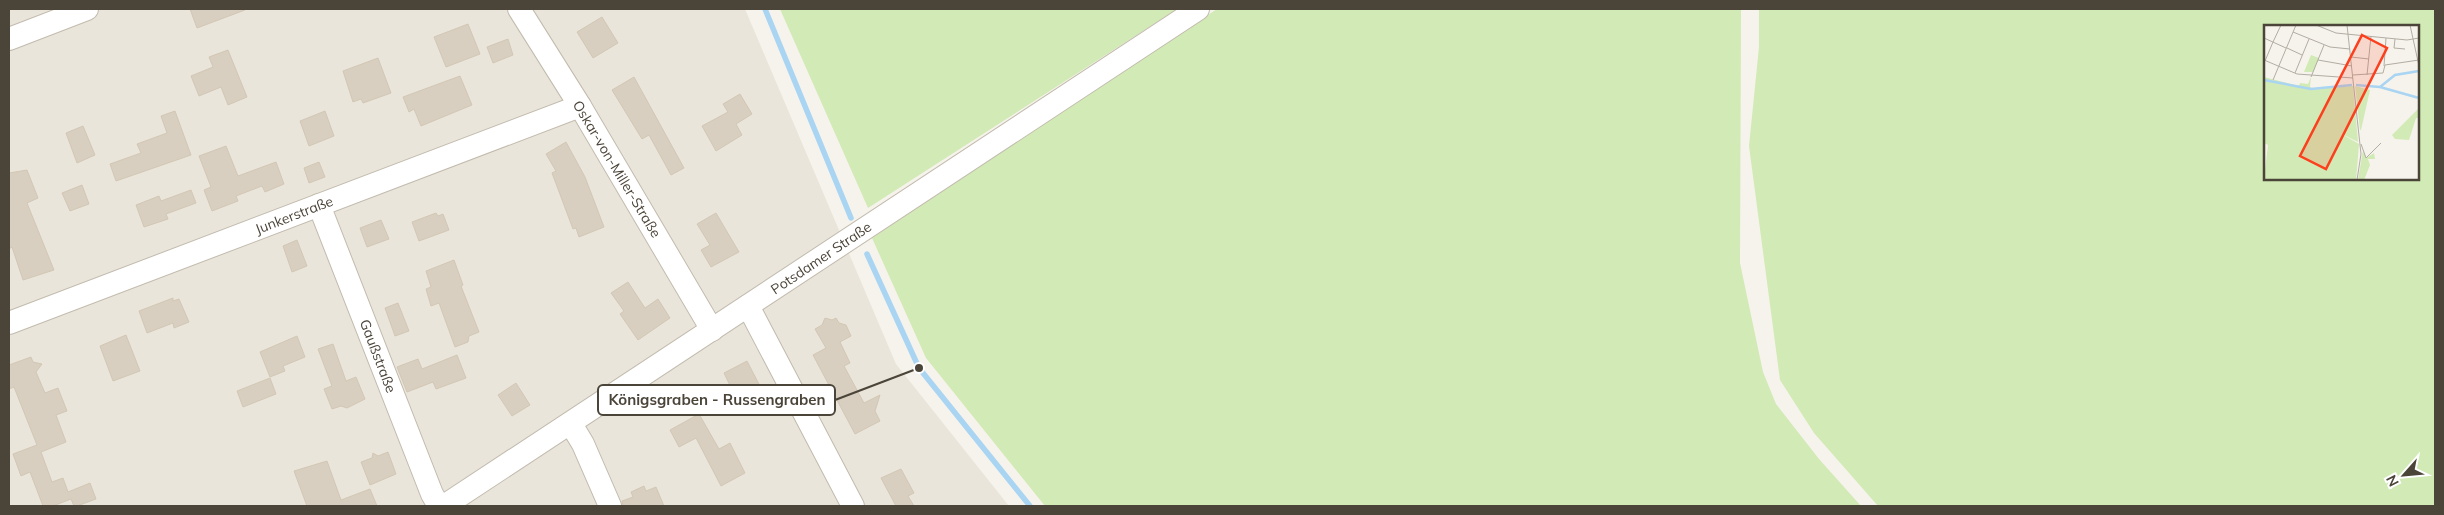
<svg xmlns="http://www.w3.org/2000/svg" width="2444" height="515" viewBox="0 0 2444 515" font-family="Mulish,sans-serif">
<rect width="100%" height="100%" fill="#f6f3ec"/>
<!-- residential -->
<polygon fill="#eae5da" points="9,9 745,9 896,364 1009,506 9,506"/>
<!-- green -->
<g fill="#d2eab5" fill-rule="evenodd">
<polygon points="780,9 1177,9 868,208"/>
<polygon points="1217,9 1741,9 1740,263 1763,372 1776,404 1819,459 1861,506 1045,506 926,358 872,238"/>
<path d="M1759,9h676v497h-557l-64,-73 -34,-53 -31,-234 10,-99zM2265,26h153v153h-153z"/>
</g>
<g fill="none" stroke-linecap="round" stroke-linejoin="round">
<!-- stream -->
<g stroke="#a9d4f2" stroke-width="5.5">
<polyline points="765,9 851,218"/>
<polyline points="867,254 919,368 1030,506"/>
</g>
</g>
<!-- building -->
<g fill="#d8cfc1" stroke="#d3c7b4">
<polygon points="190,9 245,9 245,10 197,28"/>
<polygon points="602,17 618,43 593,58 577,32"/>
<polygon points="468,24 480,54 446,67 434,37"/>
<polygon points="508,39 513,55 493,63 487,47"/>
<polygon points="228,50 247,97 228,105 221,87 199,96 191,76 213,67 209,57"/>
<polygon points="378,58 391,93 363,103 361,99 353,102 343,71"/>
<polygon points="460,76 472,105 421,126 414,109 409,112 403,97"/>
<polygon points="634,77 684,168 671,175 649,135 642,139 612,90"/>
<polygon points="740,94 752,114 736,124 742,135 716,151 702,126 728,112 723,104"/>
<polygon points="175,111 191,155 116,181 110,164 141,153 137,144 167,133 161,116"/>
<polygon points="325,111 334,136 309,146 300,121"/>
<polygon points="83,126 95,155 77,163 66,133"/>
<polygon points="566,142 585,177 604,227 579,237 576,228 573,229 552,173 556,171 546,154"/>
<polygon points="226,146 238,176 276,162 284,184 265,192 262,186 236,196 238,201 212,211 204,190 211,187 199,156"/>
<polygon points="319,162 325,177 309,183 304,168"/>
<polygon points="27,170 38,198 27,203 54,270 23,280 12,247 9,249 9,173"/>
<polygon points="82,185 89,204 70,211 62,193"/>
<polygon points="191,190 196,203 166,214 168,219 144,227 136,205 159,196 161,201"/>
<polygon points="436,213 438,216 443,214 449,230 419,241 412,222"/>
<polygon points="716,213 739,252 711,267 701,250 710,245 697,224"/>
<polygon points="381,220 389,239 367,247 360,228"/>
<polygon points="297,240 307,266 292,272 283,246"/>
<polygon points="454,260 463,285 461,286 479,332 469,336 468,342 455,347 439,303 431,306 426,289 431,287 426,271"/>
<polygon points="628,282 645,308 658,299 670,318 638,340 620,314 624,311 611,293"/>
<polygon points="173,298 173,301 179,299 189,322 174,328 173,323 147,333 139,311"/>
<polygon points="398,303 409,331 395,336 385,308"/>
<polygon points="825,318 832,320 836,318 839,323 846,325 851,336 840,342 850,363 844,366 864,403 880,395 875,411 880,421 855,434 813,355 826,348 815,329 822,325"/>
<polygon points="126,335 140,371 113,381 100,346"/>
<polygon points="297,336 305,357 283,366 285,371 270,377 260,352"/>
<polygon points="333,344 346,381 356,377 365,399 347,408 341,406 332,409 324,389 332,386 318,349"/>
<polygon points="457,355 466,378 436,389 433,382 407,392 397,367 418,359 422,369"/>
<polygon points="31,357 33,362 42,364 36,372 45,393 58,388 67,411 56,415 66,442 41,452 52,482 63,478 68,492 90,483 96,499 77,506 74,506 71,499 53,506 43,506 30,472 21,476 13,454 37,445 14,387 9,389 9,365"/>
<polygon points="747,361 763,392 739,404 724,373"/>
<polygon points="270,378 276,394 243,407 237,391"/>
<polygon points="516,383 530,405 512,416 498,395"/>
<polygon points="699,414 719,449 730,443 745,473 721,486 696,438 679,447 670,430"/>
<polygon points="388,452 396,474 370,485 361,462 372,458 373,453 378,456"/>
<polygon points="327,461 341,500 370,489 377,506 307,506 294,471"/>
<polygon points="901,469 914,493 908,496 914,506 896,506 881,478"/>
<polygon points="644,486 646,491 656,487 664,506 623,506 622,501 633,497 631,492"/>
</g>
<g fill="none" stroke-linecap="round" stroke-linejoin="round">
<defs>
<g id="minor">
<polyline points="519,9 580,106 712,330"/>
<polyline points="9,39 87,9"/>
<polyline points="319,205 432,494 439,506"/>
<polyline points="748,306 853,506"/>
<polyline points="9,323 580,106"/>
<polyline points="571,424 583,444 610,506"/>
<polyline points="444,506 1198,9"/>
</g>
</defs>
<!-- minor casing -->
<use href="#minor" stroke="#c2bbae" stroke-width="24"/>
<!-- minor -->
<use href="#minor" stroke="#fff" stroke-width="22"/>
</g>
<g text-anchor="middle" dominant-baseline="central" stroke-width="4.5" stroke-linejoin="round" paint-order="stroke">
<!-- street labels -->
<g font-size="14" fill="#4b4439" stroke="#fff">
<text transform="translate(617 169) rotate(59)">Oskar-von-Miller-Straße</text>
<text transform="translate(294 215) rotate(-21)">Junkerstraße</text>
<text transform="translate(821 258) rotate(-34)">Potsdamer Straße</text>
<text transform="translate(378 356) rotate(69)">Gaußstraße</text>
</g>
</g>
<!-- overview -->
<g transform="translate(2264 25)">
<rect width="155" height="155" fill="#f6f3ec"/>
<path d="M47,30l8,3 -6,14h-9zM0,52l35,9 1,-3 8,1 3,-7 -1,10 4,2 39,-3 5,56 -20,-10 21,12 -3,36 -92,-1 4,-34 -4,-2zM91,61l15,4 -9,40h-1zM155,83v10h-3l-7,22 -14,-1 -3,-4zM99,125l3,8 8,-5 1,6h-7l2,6 -6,15h-6z" fill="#d2eab5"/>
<path fill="none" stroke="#a9d4f2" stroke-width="2.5" d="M0,55l47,9 41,-4M92,60l24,2 39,11M116,62l15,-12 24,-4"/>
<path fill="none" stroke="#b2ada4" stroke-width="1" d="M52,0l20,8 71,7 12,-2M83,0l14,129 -4,26M146,0l9,41M29,7l37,15 20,2M0,13l22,10M131,14l-1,9 11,1M9,17l8,-17M23,23l15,7M87,32l18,2M0,35l33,14 56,4M54,35l34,6M1,36l8,-19M120,41l2,-28M31,48l14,-34M89,50l30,-2 2,-8 34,-5M103,50l4,-39M47,52l13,-32M9,55l23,-55M97,119l5,14 15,-15"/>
<path fill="#fc3f1d" fill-opacity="0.15" stroke="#fc3f1d" stroke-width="2.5" d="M98,10l25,13 -61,121 -26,-13z"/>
<rect width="155" height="155" fill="none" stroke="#4b4439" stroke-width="2.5"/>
</g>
<!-- callouts -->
<path fill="none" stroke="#4b4439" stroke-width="2" d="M919 368L835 400"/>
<circle fill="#4b4439" stroke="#fff" stroke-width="2" cx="919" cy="368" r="5"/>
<rect fill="#fff" stroke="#4b4439" stroke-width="2" x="598" y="385" width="237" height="30" rx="5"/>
<g font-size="15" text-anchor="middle" font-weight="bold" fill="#4b4439">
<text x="717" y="405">Königsgraben - Russengraben</text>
</g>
<!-- border -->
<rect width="2444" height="515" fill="none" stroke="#4b4439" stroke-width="20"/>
<!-- north arrow -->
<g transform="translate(2404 475) rotate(243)" stroke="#ffffff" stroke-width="4" paint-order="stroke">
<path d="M0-4L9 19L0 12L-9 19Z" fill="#4b4439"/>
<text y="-8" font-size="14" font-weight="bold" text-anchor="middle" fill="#4b4439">N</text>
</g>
</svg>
